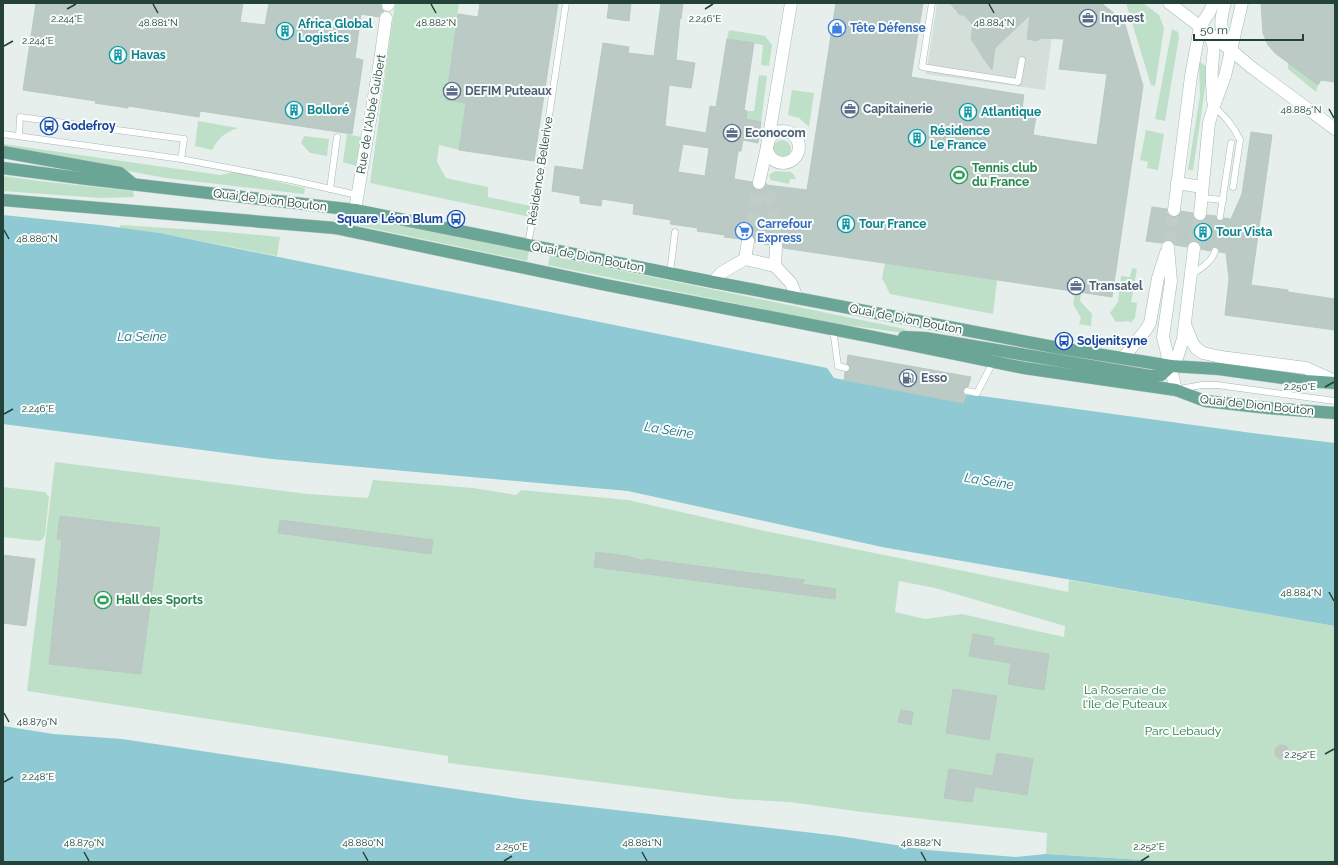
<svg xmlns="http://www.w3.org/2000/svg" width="1338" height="865" viewBox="0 0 1338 865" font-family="Raleway,sans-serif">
<rect width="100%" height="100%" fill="#e6efeb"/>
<!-- built -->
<polygon fill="#d4dfda" points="937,3 1056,3 1045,90 926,74"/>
<!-- green -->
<g fill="#bfe0c8" fill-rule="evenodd">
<polygon points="395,3 459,3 446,100 466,103 459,150 439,145 437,162 446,178 488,187 488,197 531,206 530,217 370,183"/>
<polygon points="1126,3 1143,3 1159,15 1164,28 1155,86 1151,85"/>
<polygon points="1172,29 1178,32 1179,37 1165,121 1155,119"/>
<polygon points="729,30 765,36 772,45 769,66 761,65 763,45 727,39"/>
<polygon points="1199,61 1208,68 1193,170 1188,170 1200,96"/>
<polygon points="1288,62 1318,85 1316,92 1288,69"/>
<polygon points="759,75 767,76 761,122 746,119 747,111 754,111"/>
<polygon points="792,90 814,93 809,127 799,118 788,115"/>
<path d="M198,121l40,7c-14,5 -18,9 -26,22l-17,-4z"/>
<polygon points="1146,130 1164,134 1158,170 1147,168 1148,162 1140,160"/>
<polygon points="347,134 361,137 356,166 343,162"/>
<polygon points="304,136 329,139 327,156 310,153 301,143"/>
<circle cx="782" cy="149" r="9"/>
<polygon points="3,144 220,175 234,172 305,188 304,194 166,178 3,148"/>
<polygon points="775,171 791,172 794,175 796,179 790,179 789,184 771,180 769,175"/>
<polygon points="3,176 39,181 133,191 134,197 101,198 3,191"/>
<polygon points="362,218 529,251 527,261 356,225"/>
<polygon points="120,225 215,231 280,237 277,256 160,233 120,228"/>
<polygon points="550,256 905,329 904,333 826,322 548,265"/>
<polygon points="885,263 997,280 993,314 890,294 882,278"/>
<polygon points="1132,268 1137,269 1131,302 1137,303 1135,318 1130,323 1129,321 1116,322 1110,313 1118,302 1121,276 1130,277"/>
<polygon points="1075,292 1081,293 1080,301 1092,314 1091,326 1079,324 1081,318 1073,304"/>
<path d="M55,462l252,32 61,4 5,-18 100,8 43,7 5,-5 107,10 137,31 303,61 1,-12 266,46v236h-160l-129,-8 1,-21 -185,-21 -72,-10 -56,-3 -286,-36v-7l-421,-65zM899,581l36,7 130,38 -1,11 -102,-23 -37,5 -30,-7z"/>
<polygon points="3,487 45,492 49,497 45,535 43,539 39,541 3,537"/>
</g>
<!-- water -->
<g fill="#8ec9d4">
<polygon points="3,215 100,225 160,233 827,368 834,378 963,403 967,394 1252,433 1335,443 1335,626 882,547 628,491 272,459 3,424"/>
<polygon points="3,726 53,734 122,739 521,799 839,836 927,850 1016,857 1046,854 1175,862 3,862"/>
</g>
<!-- building -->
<g fill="#bbcac4" stroke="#b8c9c2" fill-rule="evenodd">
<polygon points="36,3 243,3 240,22 265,25 269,3 381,3 382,9 384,11 380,13 379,17 361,14 355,58 363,60 352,134 200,111 199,117 128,106 128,108 95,103 96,101 23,90"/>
<polygon points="480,3 558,3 534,161 459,150 466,103 446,100 458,14 478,17"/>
<polygon points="609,3 631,3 629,21 607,18"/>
<path d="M661,3h22l-2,16 -1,-1 -4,42 19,3 -4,25 -22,-3 -4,41 41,7 4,-27 6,1 11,-68 27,4 -10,67 3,1 -1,8 15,3 -3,21 -15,-3 -2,11h-3l-4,28 18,3 2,6 4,2 6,-2 2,-3 41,5 29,-187h87l-12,74 113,18 -2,13 15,2 -4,25 64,10 10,-71 -48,-5 5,-30 -23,-1 -4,3 -10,-2 3,-24 -35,33 -3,22 -11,-15v-1l-10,-15 2,-14 -9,-10h-4l-10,-12h151l23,18 19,65 -31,211 -329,-49v-5l-3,-3 -7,-1 -4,6 -14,-3 -2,-6 -4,-2h-4l-4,5 -17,-2 1,-2 -28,-4 1,-3 -28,-4 1,-4 -38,-6 1,-10 -32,-5 -1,7 -21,-3v-7l-28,-5 3,-25 28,4 20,-127 26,4 -1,6 26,3zM683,144l26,4 -4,28 -27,-4z"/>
<polygon points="1261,3 1335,3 1335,82 1321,80 1318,85 1275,53 1268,45 1263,33"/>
<polygon points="1251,132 1272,135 1251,285 1288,290 1288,292 1335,299 1335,330 1225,315 1229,279 1226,253 1219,252 1219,249 1216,247 1213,247 1210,251 1201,249 1201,245 1195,241 1191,241 1187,247 1175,245 1172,240 1168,240 1164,241 1162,243 1146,241 1152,207 1167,209 1167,213 1173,217 1177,217 1181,211 1193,213 1193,217 1199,221 1203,221 1207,215 1216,216 1217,220 1220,221 1223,220 1224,218 1231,219 1242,194"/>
<polygon points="848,355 971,377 968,387 965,387 963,390 963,393 966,395 963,403 844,380 845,372 849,371 850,369 849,365 847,364"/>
<polygon points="60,516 160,528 141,674 49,664 62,540 57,539"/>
<polygon points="280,520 433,540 431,554 278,533"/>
<polygon points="596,552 627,556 644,561 645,559 805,580 802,584 836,589 835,599 594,567"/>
<polygon points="3,555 35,559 26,626 3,623"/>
<polygon points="973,634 994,638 993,645 1049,654 1044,690 1008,684 1011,663 969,656"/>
<polygon points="953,689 997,696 989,740 946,733"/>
<polygon points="901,710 913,712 911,725 898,722"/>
<circle cx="1282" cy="752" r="7"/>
<polygon points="997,753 1033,759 1027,795 975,787 972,802 944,798 949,769 993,776"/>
</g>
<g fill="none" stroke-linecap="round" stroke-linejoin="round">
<!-- street-tunnel -->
<polyline stroke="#bfccc8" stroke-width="12" stroke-dasharray="12 6" stroke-linecap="butt" points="748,241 759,183 774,204 776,246"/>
<!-- secondary-tunnel -->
<g stroke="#bfccc8" stroke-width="12" stroke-dasharray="12 6" stroke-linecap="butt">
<polyline points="1169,244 1174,210"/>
<polyline points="1194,248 1200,214"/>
</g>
<defs>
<g id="lane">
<polyline points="932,3 922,67 1018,82 1022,60"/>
<path d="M1214,106c10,10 20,20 26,34l-7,47"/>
<polyline points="3,134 181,159 291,180 357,195"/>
<polyline points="19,136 20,117 184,139 181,159"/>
<polyline points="330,189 337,137"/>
<polyline points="1202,198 1223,200"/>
<polyline points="1220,217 1231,143"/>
<polyline points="528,244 537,196 566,3"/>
<polyline points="670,273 675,232"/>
<path d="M1191,275c9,-6 21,-13 24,-24"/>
<polyline points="833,329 838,366 846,368"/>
<polyline points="1180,389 1202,385 1217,385 1335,401"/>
<polyline points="967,391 977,393 993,362"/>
</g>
<g id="street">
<polyline points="388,5 389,3"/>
<circle cx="783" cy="147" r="16"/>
<polyline points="759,183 768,142 791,3"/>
<polyline points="335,228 355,210 380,61 386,18"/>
<polyline points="745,259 748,241"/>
<polyline points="775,266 776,246"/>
<polyline points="713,282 721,273 745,259 775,266 791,283 797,298"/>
</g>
<g id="secondary">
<polyline points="1169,3 1231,50 1251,67 1335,129"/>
<path d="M1225,3c-5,16 -6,30 4,44"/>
<path d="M1207,33c11,14 5,21 5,36 -1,10 1,21 1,32"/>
<polyline points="1177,183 1202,187"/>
<polyline points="1174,210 1191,76 1200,27 1210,11 1213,3"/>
<polyline points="1200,214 1209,123 1214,106 1225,76 1242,3"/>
<polyline points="1168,247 1171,281 1163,337 1176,390"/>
<polyline points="1186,327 1192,342 1196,348 1203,353 1221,357 1306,368 1335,381"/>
<polyline points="1123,358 1145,331 1150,323 1158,278 1166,253"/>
<polyline points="1171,366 1177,358 1183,339 1194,248"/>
</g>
<g id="primary">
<polyline points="3,152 120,173 133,184"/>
<polyline points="3,168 87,179 355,210 713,282 1059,348 1171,366 1219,369 1305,381 1335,383"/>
<polyline points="3,200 335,228 606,285 873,337 1024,368 1176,390 1205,401 1268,408 1335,413"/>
<polyline points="904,337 925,338 1150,376 1161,375 1171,366"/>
</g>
</defs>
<!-- lane casing -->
<use href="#lane" stroke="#a8b8b2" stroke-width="7"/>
<!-- street casing -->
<use href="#street" stroke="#a8b8b2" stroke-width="13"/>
<!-- secondary casing -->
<use href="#secondary" stroke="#a4bbb3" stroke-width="13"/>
<!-- primary casing -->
<use href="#primary" stroke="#c2cac8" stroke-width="13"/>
<!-- lane -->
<use href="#lane" stroke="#fff" stroke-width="6"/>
<!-- street -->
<use href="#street" stroke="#fff" stroke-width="12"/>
<!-- secondary -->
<use href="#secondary" stroke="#fff" stroke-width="12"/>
<!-- primary -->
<use href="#primary" stroke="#6aa596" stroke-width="12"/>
</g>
<!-- ticks -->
<path fill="none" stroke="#24423a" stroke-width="1.5" d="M153,4l5,9M431,4l5,9M989,4l5,9M67,9l9,-5M705,9l8,-5M4,46l9,-5M1329,109l5,9M4,230l5,9M1325,387l9,-5M4,414l9,-5M1329,592l5,9M4,713l5,9M1325,754l9,-5M4,782l9,-5M84,852l5,9M363,852l5,9M642,852l5,9M921,852l5,9M504,861l8,-5M1141,861l8,-5"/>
<!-- icons -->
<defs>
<symbol id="office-ring" viewBox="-11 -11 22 22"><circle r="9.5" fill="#f7fbf9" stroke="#5c6f8a" stroke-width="1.5"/><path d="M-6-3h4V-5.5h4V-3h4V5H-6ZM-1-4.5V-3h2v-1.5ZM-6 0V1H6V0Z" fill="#5c6f8a"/></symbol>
<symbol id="shop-ring" viewBox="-11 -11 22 22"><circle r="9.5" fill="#f7fbf9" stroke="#3f7fe0" stroke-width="1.5"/><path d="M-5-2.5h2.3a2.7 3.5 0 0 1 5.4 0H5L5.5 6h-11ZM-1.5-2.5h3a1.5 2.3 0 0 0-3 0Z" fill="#3f7fe0"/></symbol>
<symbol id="building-ring" viewBox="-11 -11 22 22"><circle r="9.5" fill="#f7fbf9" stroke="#0f9aa8" stroke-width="1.5"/><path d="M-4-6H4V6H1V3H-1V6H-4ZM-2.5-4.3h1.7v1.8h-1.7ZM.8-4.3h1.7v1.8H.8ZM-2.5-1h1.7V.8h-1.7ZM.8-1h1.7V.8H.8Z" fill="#0f9aa8"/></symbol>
<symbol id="bus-ring" viewBox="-11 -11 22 22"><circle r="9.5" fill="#f7fbf9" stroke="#1a4fb4" stroke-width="1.5"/><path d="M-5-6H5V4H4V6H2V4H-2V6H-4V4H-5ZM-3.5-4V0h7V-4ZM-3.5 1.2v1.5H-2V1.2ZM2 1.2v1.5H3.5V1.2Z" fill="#1a4fb4"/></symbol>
<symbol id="stadium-ring" viewBox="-11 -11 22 22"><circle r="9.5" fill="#f7fbf9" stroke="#2e9e5b" stroke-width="1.5"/><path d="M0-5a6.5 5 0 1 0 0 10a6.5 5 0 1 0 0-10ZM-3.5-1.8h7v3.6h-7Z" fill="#2e9e5b"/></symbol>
<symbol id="supermarket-ring" viewBox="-11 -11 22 22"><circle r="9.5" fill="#f7fbf9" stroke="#3f7fe0" stroke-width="1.5"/><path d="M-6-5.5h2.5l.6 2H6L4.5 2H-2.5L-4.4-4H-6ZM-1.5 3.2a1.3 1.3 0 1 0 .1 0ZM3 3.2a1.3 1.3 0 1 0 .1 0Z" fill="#3f7fe0"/></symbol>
<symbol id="fuel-ring" viewBox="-11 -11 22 22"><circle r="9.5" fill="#f7fbf9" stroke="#5c6f8a" stroke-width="1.5"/><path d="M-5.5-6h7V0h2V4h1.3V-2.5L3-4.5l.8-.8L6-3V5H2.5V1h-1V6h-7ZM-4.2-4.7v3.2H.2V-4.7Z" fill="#5c6f8a"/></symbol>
</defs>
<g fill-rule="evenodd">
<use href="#office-ring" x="1078" y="8" width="20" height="20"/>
<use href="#shop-ring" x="827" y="18" width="20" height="20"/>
<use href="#building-ring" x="275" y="21" width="20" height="20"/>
<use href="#building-ring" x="108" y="45" width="20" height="20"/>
<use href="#office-ring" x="442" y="81" width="20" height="20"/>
<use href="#office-ring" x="840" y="99" width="20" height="20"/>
<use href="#building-ring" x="284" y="100" width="20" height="20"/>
<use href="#building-ring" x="958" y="102" width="20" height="20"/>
<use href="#bus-ring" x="39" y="116" width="20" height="20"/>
<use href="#office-ring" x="722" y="123" width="20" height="20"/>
<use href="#building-ring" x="907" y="128" width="20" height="20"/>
<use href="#stadium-ring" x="949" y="165" width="20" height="20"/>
<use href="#bus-ring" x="446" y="209" width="20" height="20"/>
<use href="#building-ring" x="836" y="214" width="20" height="20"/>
<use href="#supermarket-ring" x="734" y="221" width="20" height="20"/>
<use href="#building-ring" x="1193" y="222" width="20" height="20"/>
<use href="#office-ring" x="1066" y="276" width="20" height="20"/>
<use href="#bus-ring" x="1054" y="331" width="20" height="20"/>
<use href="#fuel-ring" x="898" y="368" width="20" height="20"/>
<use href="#stadium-ring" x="93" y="590" width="20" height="20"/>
</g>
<g text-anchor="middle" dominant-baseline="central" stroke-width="4" stroke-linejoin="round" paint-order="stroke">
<!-- service labels -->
<g font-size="12" font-weight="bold" fill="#4e5e75" stroke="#f7fbf9" text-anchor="start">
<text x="1101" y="18">Inquest</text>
<text x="465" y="91">DEFIM Puteaux</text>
<text x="863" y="109">Capitainerie</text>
<text x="745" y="133">Econocom</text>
<text x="1089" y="286">Transatel</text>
<text x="921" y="378">Esso</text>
</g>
<!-- culture labels -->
<g font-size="12" font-weight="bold" fill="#0d838f" stroke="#f7fbf9" text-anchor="start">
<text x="298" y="24">Africa Global<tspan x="298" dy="14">Logistics</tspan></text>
<text x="131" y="55">Havas</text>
<text x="307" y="110">Bolloré</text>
<text x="981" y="112">Atlantique</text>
<text x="930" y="131">Résidence<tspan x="930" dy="14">Le France</tspan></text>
<text x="859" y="224">Tour France</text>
<text x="1216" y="232">Tour Vista</text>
</g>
<!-- shop labels -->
<g font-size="12" font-weight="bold" fill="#366cbe" stroke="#f7fbf9" text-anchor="start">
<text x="850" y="28">Tête Défense</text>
<text x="757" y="224">Carrefour<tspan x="757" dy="14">Express</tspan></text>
</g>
<!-- street labels -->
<g font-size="12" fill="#24423a" stroke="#f7fbf9">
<text transform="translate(371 114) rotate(-80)">Rue de l'Abbé Guibert</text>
<text transform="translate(540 171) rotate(-81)">Résidence Bellerive</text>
<text transform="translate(270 200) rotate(7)">Quai de Dion Bouton</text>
<text transform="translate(588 257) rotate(11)">Quai de Dion Bouton</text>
<text transform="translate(906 319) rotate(11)">Quai de Dion Bouton</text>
<text transform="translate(1257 405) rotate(6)">Quai de Dion Bouton</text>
</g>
<!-- transit labels -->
<g font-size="12" font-weight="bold" fill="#164399" stroke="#f7fbf9" text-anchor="start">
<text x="62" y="126">Godefroy</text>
<text x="443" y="219" text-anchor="end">Square Léon Blum</text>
<text x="1077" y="341">Soljenitsyne</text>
</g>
<!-- leisure labels -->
<g font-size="12" font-weight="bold" fill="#27864d" stroke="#f7fbf9" text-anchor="start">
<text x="972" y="168">Tennis club<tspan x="972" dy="14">du France</tspan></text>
<text x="116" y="600">Hall des Sports</text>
</g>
<!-- park labels -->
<g font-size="12" fill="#2d7a4b" stroke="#f7fbf9">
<text x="1125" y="690">La Roseraie de<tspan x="1125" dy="14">l'Île de Puteaux</tspan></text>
<text x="1183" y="731">Parc Lebaudy</text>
</g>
<!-- water labels -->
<g font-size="13" font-style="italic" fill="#1c6f80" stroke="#f7fbf9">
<text x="142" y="336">La Seine</text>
<text transform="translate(669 430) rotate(9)">La Seine</text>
<text transform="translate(989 481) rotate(9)">La Seine</text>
</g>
</g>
<g font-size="10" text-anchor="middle" fill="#24423a" stroke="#f7fbf9" stroke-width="4" stroke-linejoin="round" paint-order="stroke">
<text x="67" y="22">2.244°E</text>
<text x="705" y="22">2.246°E</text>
<text x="158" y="26">48.881°N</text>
<text x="436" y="26">48.882°N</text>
<text x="994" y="26">48.884°N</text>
<text x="38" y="44">2.244°E</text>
<text x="1301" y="113">48.885°N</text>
<text x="37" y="242">48.880°N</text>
<text x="1300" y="390">2.250°E</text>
<text x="38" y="412">2.246°E</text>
<text x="1301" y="596">48.884°N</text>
<text x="37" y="725">48.879°N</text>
<text x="1300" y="758">2.252°E</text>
<text x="38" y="780">2.248°E</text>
<text x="84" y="846">48.879°N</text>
<text x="363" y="846">48.880°N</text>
<text x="642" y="846">48.881°N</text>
<text x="921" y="846">48.882°N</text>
<text x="512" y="850">2.250°E</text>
<text x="1149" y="850">2.252°E</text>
</g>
<!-- border -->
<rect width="1338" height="865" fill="none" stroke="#24423a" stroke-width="8"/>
<!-- scale -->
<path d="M1194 34v6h109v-6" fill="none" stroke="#24423a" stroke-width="2"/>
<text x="1200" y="34" font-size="12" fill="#24423a" stroke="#f7fbf9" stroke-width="3" paint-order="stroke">50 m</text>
</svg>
